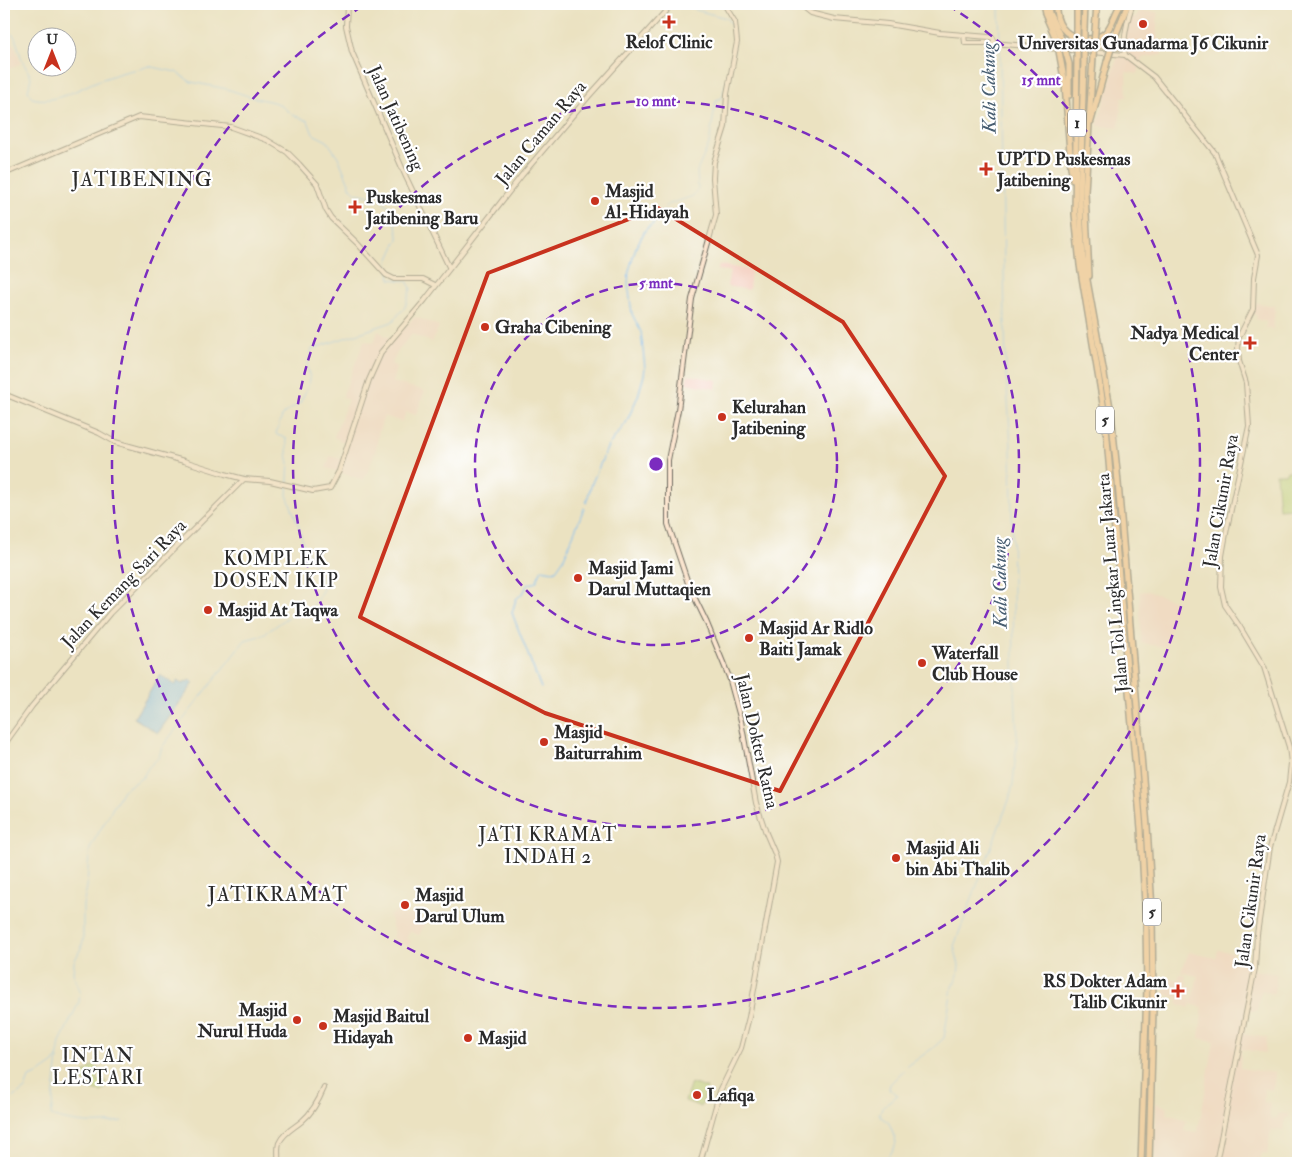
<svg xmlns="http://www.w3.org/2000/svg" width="1302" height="1167" viewBox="0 0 1302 1167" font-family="'IM FELL Double Pica',serif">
<rect width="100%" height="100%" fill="#fff"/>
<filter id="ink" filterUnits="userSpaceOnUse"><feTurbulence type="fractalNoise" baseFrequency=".02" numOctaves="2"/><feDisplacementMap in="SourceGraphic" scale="10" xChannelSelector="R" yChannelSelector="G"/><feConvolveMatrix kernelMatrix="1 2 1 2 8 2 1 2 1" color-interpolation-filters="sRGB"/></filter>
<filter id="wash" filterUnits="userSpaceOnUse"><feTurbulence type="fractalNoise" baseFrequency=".0096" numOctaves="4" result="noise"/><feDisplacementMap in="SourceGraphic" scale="20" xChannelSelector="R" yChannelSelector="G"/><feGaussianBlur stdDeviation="1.12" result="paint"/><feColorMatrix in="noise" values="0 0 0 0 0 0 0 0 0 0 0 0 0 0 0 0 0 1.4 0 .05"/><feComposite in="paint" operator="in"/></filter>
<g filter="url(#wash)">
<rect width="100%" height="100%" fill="#ebe2c1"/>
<!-- built -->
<g fill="#f5d2c3">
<polygon points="1139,12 1157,12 1157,34 1162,55 1142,58 1138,74 1126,72 1127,97 1122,97 1119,128 1097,126 1129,17 1136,17"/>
<polygon points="4,32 11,37 21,63 4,71"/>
<polygon points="719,265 751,270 749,290 727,286 730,271 718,270"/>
<polygon points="1256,303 1275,306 1273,329 1265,328 1267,322 1256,319 1257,315 1253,314"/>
<polygon points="415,317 439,326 432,342 412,334 398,350 391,364 396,367 392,382 425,391 416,415 406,412 402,422 384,416 378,434 376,450 364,480 326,468 330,456 341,459 348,444 334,437 348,400 343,397 344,392 364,341 374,343 378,331 392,340"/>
<polygon points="688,375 717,380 716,389 686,383"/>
<polygon points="1148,591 1175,601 1167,647 1141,643 1140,592"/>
<polygon points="396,911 409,915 410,912 427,920 419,935 410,931 406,938 411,941 408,946 392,938 394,933 389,915"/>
<polygon points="1218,950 1232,952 1232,960 1255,963 1255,970 1277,974 1274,994 1261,991 1257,1011 1249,1010 1244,1034 1267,1038 1265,1053 1241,1049 1240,1068 1275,1073 1273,1090 1264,1089 1264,1102 1270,1103 1270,1118 1277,1118 1278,1114 1289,1113 1289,1118 1285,1118 1285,1130 1271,1131 1267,1155 1262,1153 1259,1162 1247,1160 1245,1163 1155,1163 1156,1103 1168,1108 1167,1114 1186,1120 1184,1131 1198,1132 1214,1041 1199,1038 1203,1007 1191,1004 1191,1003 1189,1008 1177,1003 1179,998 1164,994 1168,978 1178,980 1180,974 1186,976 1185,981 1188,982 1187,985 1193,987 1189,999 1192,1001 1198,976 1181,972 1189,952 1216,958"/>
</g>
<!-- green -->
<g fill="#b5d177" stroke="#707e51">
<polygon points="1298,458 1298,516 1295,515 1293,508 1279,509 1276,474 1285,474 1286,472 1293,469"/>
<polygon points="94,1065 100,1070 97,1080 106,1081 105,1089 101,1092 92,1090 92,1082 76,1080"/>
<polygon points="691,1083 707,1088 701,1107 685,1101"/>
</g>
<!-- water -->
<polygon fill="#7ebef2" stroke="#54748e" points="160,675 175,685 177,681 182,684 190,680 194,683 158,733 134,718"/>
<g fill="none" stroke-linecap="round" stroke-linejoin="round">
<!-- stream -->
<g stroke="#7ebef2" stroke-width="1">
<path d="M586,503l6,-20 16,-37 18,-23 12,-27 6,-21 1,-7 -4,-36 -9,-18 -4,-31 1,-12 7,-24 10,-18 8,-6 13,-18 26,-9 5,-7 -1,-18 12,-27 7,-44 6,-2c5,-19 21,-65 4,-80l-30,-8 -7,-6"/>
<polyline points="541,688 512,613 516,599 524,592 527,585 536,582 542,569 553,571 556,570 563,560 584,508"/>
<path d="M58,1058l-7,58c24,8 46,9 71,5"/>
<path d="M4,1105l21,-16 4,-11 6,-2 19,-13 4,-8 2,-13 19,-40 1,-11 -7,-18 1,-11 7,-14 2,-7v-36l4,-18 2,-35 2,-6 32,-56 20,-13 5,-9 11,-11 3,-10 83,-107 18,-5 24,-17 25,-10 11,-19 -3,-15 -17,-31 -4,-16 -12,-32 2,-33c-3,-7 -1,-16 -3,-24l-9,-3 -1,-2 7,-19 17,-11 9,-19 1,-6 -3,-11 5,-18 80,-27 13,-15 6,-19 -4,-7 -17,-2 -2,-18 10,-22v-4l-5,-25 -18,-13 -19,-4 -5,-5 -13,-31 -11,-16 -14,-7 -5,-13 -15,-6 -14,-11 -6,-2 -22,-5 -24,-8 -36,-7 -15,-10 -28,-6c-8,4 -14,3 -23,6 -6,1 -12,4 -19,6 -24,7 -47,27 -74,20l-4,-7 3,-14 -9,-17 -7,-23 -9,-9 -2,-14 3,-10"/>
<polyline points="888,1163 888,1156 894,1149 896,1142 889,1123 881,1117 879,1113 888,1102 898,1095 889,1089 890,1084 909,1065 933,1048 944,1038 952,987 958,975 959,965 954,946 1009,800 1013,784 1017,739 1014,662 1011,445 1006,373 999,4"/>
</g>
</g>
</g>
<g filter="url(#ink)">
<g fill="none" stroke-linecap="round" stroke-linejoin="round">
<defs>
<g id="secondary">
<polyline points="347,4 346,26 352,52 406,177 449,267"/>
<polyline points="794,4 800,5 810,13 834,19 888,24 940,33 989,37 993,38 995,43"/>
<path d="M1133,4c-5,11 -11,39 -8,51l29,22 61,76 43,102 -4,23 -1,31 -14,28 -1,11 1,13 7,22 3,43 -22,102 -5,28 -1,31 4,18 15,22 24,40 25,80 2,16 -2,19 -19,65 -13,87 -2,34 -39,195"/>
<polyline points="964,35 965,43 993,43 1125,55"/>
<polyline points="1046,47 1059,43 1124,48"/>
<polyline points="4,174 139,117 231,127 267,140 287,152 299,164 317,184 326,210 331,218 357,243 386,275 394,279 423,279 435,285"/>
<polyline points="4,394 99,433 115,442 184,461 225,474 244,479 270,481 313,491 330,488 339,471 369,380 382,351 425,300 522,175 589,96 672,4"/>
<polyline points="4,745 32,706 110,613 244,479"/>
<path d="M278,1163c1,-6 -1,-14 1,-20 5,-11 15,-15 23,-22 11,-9 17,-21 22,-33"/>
<polyline points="700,1163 720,1091 741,1048 749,1017 777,862 775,854 766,833 756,803 741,721 729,677 706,621 689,586 668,524 668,460 678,410 692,299 716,215 713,178 714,162 725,127 727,94 737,42 735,22 724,4"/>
</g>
<g id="highway">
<polyline points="1043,4 1045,14 1056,39"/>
<polyline points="1048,4 1049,13 1061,38"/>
<path d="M1056,4c-1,19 8,33 28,35 9,0 16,-1 22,-7 7,-8 9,-19 15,-28"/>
<polyline points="1077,30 1077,4"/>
<polyline points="1084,30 1085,4"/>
<polyline points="1114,39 1128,4"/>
<polyline points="1059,51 1065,84 1071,167 1073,180"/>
<polyline points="1066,53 1069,64 1069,95"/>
<polyline points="1077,59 1075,214 1080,265 1105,416 1141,829 1146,924 1147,988 1141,1163"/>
<polyline points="1084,60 1080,196 1081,227 1083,258 1111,413 1117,471 1147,826 1152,910 1153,1010 1149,1163"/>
<polyline points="1091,121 1107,62"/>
<polyline points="1089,276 1085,192 1093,57"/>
</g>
</defs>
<!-- secondary casing -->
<use href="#secondary" stroke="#6e6b60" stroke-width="6"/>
<!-- highway casing -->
<use href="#highway" stroke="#6e6b60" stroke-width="8"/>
<!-- secondary -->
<use href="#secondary" stroke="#fbe5cf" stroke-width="4"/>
<!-- highway -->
<use href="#highway" stroke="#f5bf86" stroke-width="5"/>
<defs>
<g id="highway-bridge">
<polyline points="1061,38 1066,53"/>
<polyline points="1056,39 1059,51"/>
<polyline points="1093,57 1097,4"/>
<polyline points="1077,59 1077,30"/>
<polyline points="1084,60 1084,30"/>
<polyline points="1107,62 1114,39"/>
</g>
</defs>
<!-- highway-bridge casing -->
<use href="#highway-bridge" stroke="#6e6b60" stroke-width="8" stroke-linecap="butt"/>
<!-- highway-bridge -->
<use href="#highway-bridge" stroke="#f5bf86" stroke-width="5"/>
</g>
</g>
<!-- marked area -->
<path d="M0 0H1302V1167H0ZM658,208l185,114 102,154 -165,315 -235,-78 -185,-96 128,-344z" fill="#ebe2c1" fill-opacity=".55" fill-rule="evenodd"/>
<path fill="none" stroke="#c8321e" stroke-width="4" stroke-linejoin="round" d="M658,208l185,114 102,154 -165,315 -235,-78 -185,-96 128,-344z"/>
<!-- distance rings -->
<g fill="none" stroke="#7b2cbf" stroke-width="2.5" stroke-dasharray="9 6">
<circle cx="656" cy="464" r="181"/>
<circle cx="656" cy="464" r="363"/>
<path d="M948 5A544 544 0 1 1 364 5"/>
</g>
<!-- markers -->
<g fill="#c8321e" stroke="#fff" stroke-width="2">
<path d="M666.5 14.5h5v5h5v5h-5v5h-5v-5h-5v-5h5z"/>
<circle cx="1143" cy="24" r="5"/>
<path d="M983.5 161.5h5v5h5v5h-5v5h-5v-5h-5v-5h5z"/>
<circle cx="595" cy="201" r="5"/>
<path d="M352.5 199.5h5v5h5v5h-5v5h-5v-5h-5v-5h5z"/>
<circle cx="485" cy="327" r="5"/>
<path d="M1247.5 335.5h5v5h5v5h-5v5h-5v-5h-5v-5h5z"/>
<circle cx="722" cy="417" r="5"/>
<circle cx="578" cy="578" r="5"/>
<circle cx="208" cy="610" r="5"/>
<circle cx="749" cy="638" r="5"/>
<circle cx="922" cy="663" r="5"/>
<circle cx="544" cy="742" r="5"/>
<circle cx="896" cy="858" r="5"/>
<circle cx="405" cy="905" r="5"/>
<path d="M1175.5 983.5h5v5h5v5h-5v5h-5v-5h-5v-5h5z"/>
<circle cx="297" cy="1020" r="5"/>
<circle cx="323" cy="1026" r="5"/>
<circle cx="468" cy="1038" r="5"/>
<circle cx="697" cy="1095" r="5"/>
</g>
<g text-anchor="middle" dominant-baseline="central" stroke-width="4.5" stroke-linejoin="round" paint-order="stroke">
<!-- shield labels -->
<g fill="#fff" stroke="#6b6b6b" stroke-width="1">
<rect x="1068" y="109.5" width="18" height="27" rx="4"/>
<rect x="1096" y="406.5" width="18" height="27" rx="4"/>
<rect x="1143" y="898.5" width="18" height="27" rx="4"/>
</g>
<g font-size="16" font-weight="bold" fill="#2b2b2b">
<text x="1077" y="123">1</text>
<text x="1105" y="420">5</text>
<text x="1152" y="912">5</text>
</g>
<!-- poi labels -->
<g font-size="18" font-weight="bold" fill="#2b2b2b" stroke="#fff" text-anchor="start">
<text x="669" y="42" text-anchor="middle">Relof Clinic</text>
<text x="1143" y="43" text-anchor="middle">Universitas Gunadarma J6 Cikunir</text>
<text x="997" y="159">UPTD Puskesmas<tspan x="997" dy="21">Jatibening</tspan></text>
<text x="605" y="191">Masjid<tspan x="605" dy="21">Al-Hidayah</tspan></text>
<text x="366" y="197">Puskesmas<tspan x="366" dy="21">Jatibening Baru</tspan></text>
<text x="495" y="327">Graha Cibening</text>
<text x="1239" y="333" text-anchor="end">Nadya Medical<tspan x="1239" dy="21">Center</tspan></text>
<text x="732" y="407">Kelurahan<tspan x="732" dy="21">Jatibening</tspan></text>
<text x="588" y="568">Masjid Jami<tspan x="588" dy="21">Darul Muttaqien</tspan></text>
<text x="218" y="610">Masjid At Taqwa</text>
<text x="759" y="628">Masjid Ar Ridlo<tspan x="759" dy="21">Baiti Jamak</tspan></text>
<text x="932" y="653">Waterfall<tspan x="932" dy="21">Club House</tspan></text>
<text x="554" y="732">Masjid<tspan x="554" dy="21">Baiturrahim</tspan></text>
<text x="906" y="848">Masjid Ali<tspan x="906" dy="21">bin Abi Thalib</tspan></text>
<text x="415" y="895">Masjid<tspan x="415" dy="21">Darul Ulum</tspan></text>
<text x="1167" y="981" text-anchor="end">RS Dokter Adam<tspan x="1167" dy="21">Talib Cikunir</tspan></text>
<text x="287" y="1010" text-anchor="end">Masjid<tspan x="287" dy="21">Nurul Huda</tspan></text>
<text x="333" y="1016">Masjid Baitul<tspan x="333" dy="21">Hidayah</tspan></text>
<text x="478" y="1038">Masjid</text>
<text x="707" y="1095">Lafiqa</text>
</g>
<!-- street labels -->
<g font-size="18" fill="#2b2b2b" stroke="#fff">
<text transform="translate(396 118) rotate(66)">Jalan Jatibening</text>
<text transform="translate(541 133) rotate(-50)">Jalan Caman Raya</text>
<text transform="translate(1221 501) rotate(-80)">Jalan Cikunir Raya</text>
<text transform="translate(1113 583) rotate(-95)">Jalan Tol Lingkar Luar Jakarta</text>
<text transform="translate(124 584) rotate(-46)">Jalan Kemang Sari Raya</text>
<text transform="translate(757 741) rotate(77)">Jalan Dokter Ratna</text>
<text transform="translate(1251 901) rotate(-82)">Jalan Cikunir Raya</text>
</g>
<!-- water labels -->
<g font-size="19" font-style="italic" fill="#485e71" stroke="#fff">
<text transform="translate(989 88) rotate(-91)">Kali Cakung</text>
<text transform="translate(1000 583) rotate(-91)">Kali Cakung</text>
</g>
<!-- neighbourhood labels -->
<g font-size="19" letter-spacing="1" fill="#2b2b2b" stroke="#fff">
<text x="276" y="559">KOMPLEK<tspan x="276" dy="22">DOSEN IKIP</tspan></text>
<text x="548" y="835">JATI KRAMAT<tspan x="548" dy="22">INDAH 2</tspan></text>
<text x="98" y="1056">INTAN<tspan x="98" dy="22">LESTARI</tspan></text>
</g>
<!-- quarter labels -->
<g font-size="20" letter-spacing="1" fill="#2b2b2b" stroke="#fff">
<text x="142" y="179">JATIBENING</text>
<text x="278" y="894">JATIKRAMAT</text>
</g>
</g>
<circle cx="656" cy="464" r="8" fill="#7b2cbf" stroke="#fff" stroke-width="2.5"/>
<g font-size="15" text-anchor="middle" font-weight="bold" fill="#7b2cbf" stroke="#fff" stroke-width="4.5" stroke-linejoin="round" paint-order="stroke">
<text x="1041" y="85">15 mnt</text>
<text x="656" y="106">10 mnt</text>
<text x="656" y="288">5 mnt</text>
</g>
<!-- margin -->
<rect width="1302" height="1167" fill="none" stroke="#fff" stroke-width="20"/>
<!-- north arrow -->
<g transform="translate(52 52)"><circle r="24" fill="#ffffff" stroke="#aaaaaa"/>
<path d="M0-4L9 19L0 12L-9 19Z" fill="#c8321e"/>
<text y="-8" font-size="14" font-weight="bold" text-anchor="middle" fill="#2b2b2b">U</text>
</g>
</svg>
